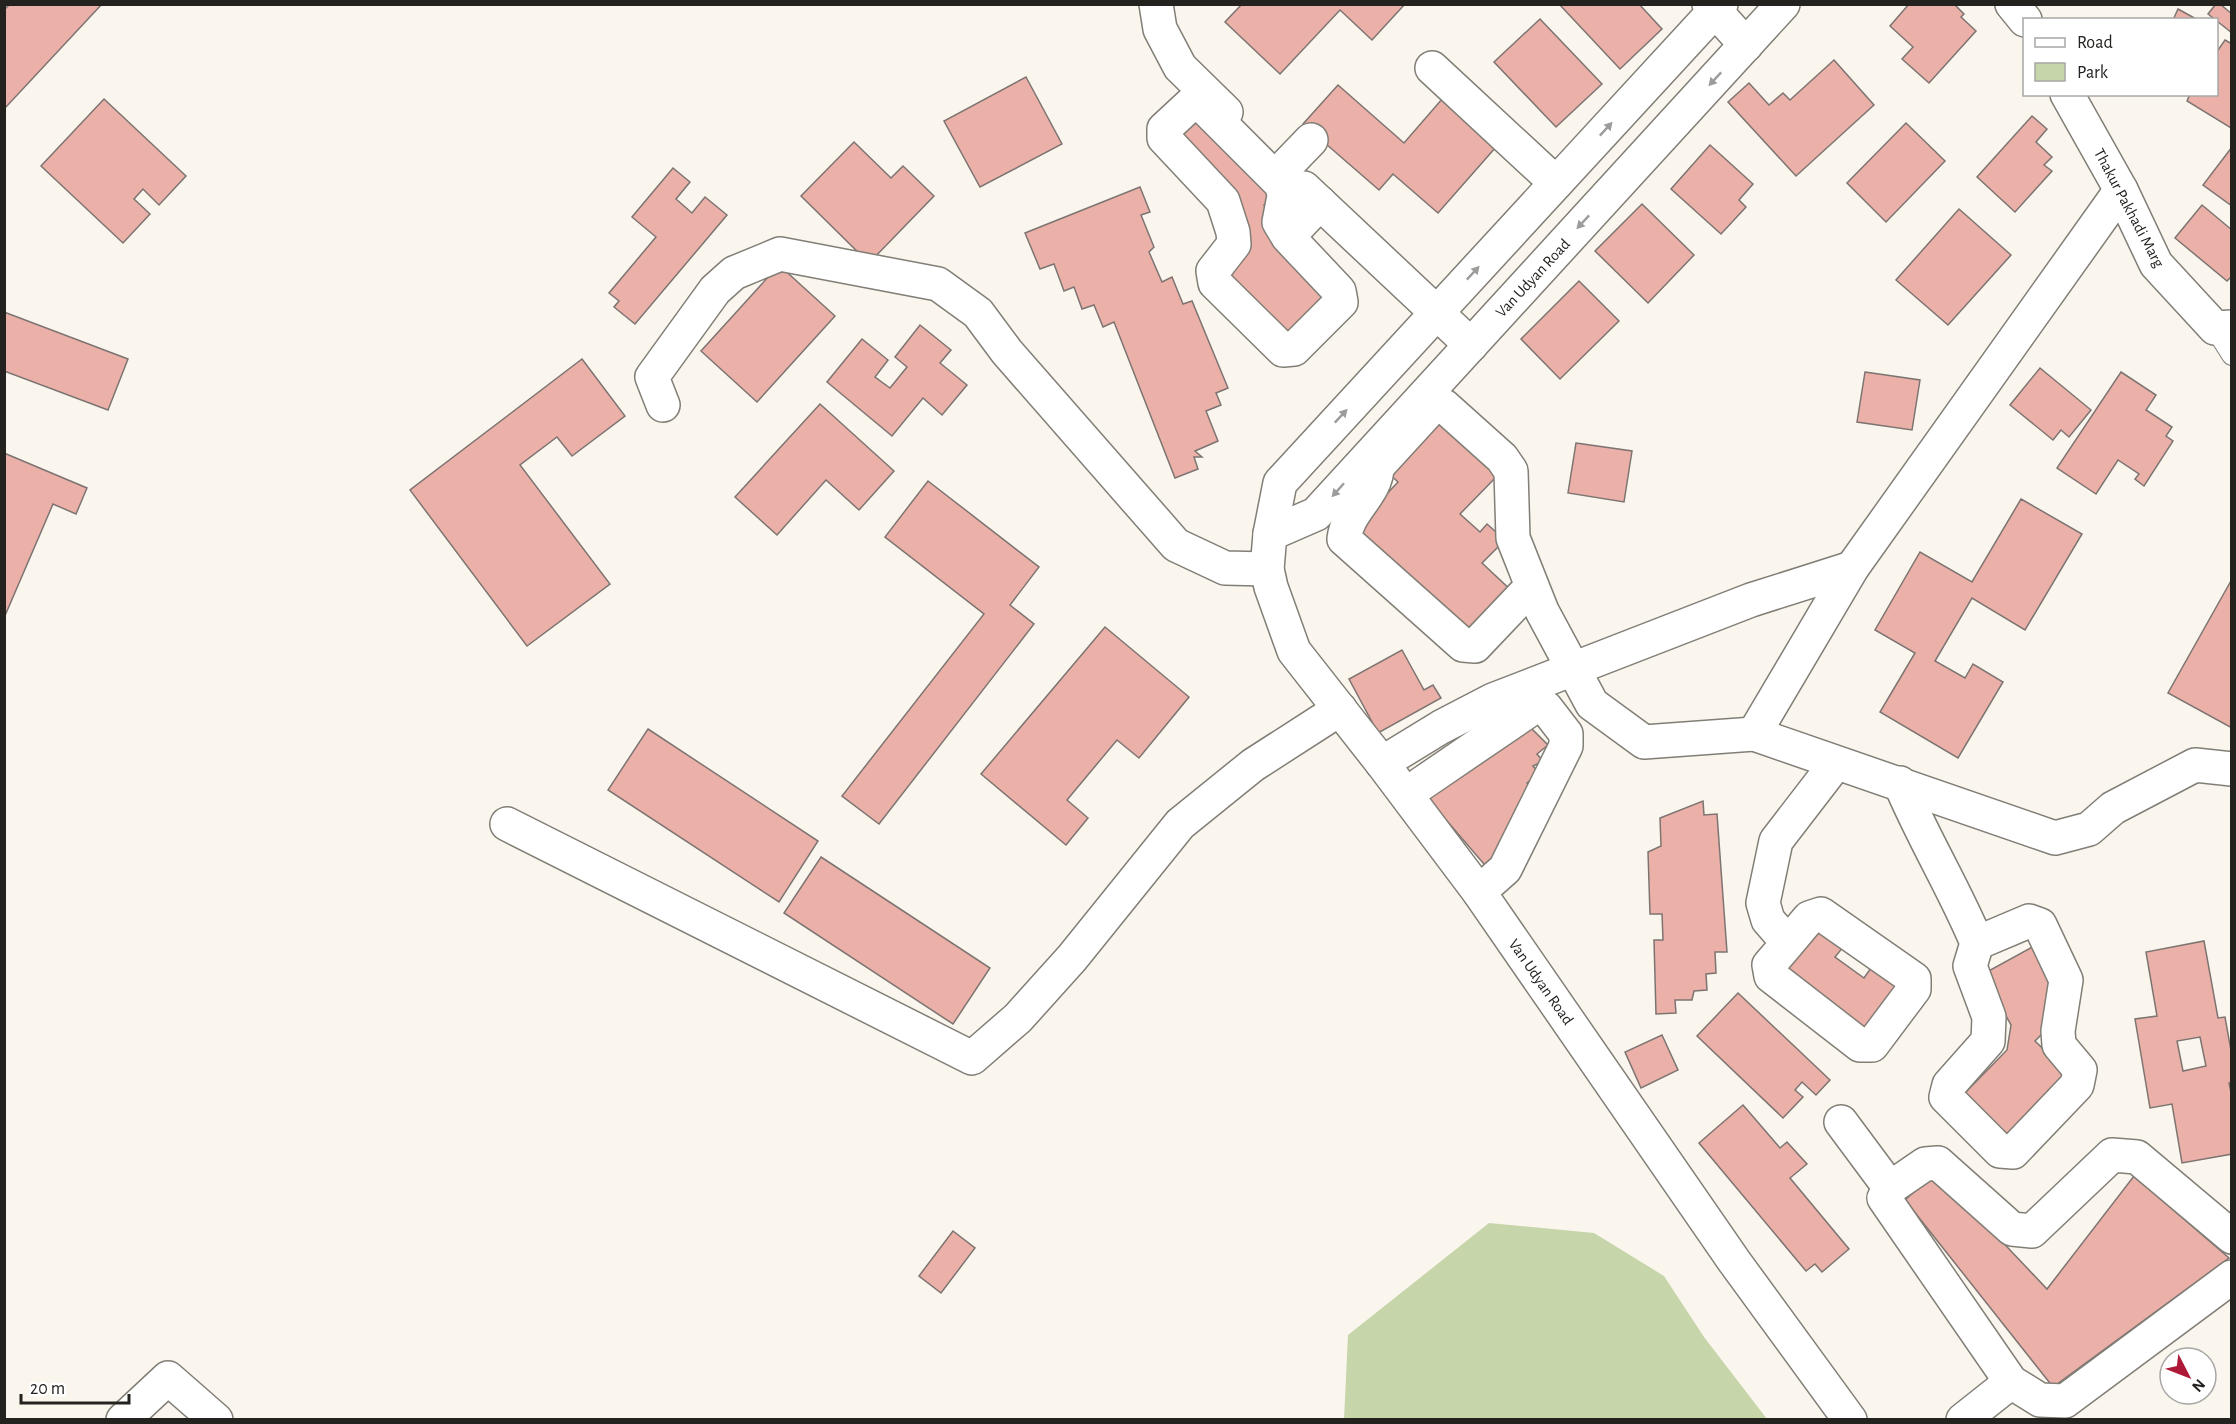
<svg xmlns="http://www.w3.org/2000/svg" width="2236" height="1424" viewBox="0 0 2236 1424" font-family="'Alegreya Sans',sans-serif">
<rect width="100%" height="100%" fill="#faf6ee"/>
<!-- green -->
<polygon fill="#c7d5aa" points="1489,1223 1594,1233 1664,1276 1704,1337 1767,1419 1344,1419 1348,1335"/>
<!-- building -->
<g fill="#ebb1a9" stroke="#7d7472" stroke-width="1.5" fill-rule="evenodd">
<polygon points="10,4 102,4 6,107 4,105 4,10"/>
<polygon points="1242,4 1405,4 1372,40 1340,10 1280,74 1225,22"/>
<polygon points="1559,4 1639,4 1662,29 1620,69"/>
<polygon points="1909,4 1954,4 1964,14 1961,17 1976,31 1929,83 1902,59 1913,47 1890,26"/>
<polygon points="2216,4 2220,4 2232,14 2232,33 2208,14"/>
<polygon points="2178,9 2198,20 2173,20"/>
<polygon points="1540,19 1602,84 1556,127 1494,62"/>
<polygon points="2225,40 2232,44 2231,128 2187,101 2190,94 2216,94 2216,53"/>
<polygon points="1834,60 1874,105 1796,176 1728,102 1749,83 1769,105 1783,93 1790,100"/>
<polygon points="1026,77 1062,144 980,187 944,121"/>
<polygon points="1338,85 1404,143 1449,91 1503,139 1438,213 1393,174 1379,190 1303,124"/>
<polygon points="104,99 186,176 159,205 143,189 134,199 150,214 123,243 41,166"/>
<polygon points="1197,110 1277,190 1264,205 1273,214 1333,299 1286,346 1218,275 1239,207 1171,137"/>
<polygon points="2032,116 2047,129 2036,142 2052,157 2044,165 2052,171 2015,212 1977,177"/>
<polygon points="1906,123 1945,161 1886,222 1847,183"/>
<polygon points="854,142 891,178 903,166 934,196 869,263 801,196"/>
<polygon points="1710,145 1753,184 1739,200 1746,207 1721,234 1671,189"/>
<polygon points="2232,147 2232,206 2203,185"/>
<polygon points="673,168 690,182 676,199 692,213 705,197 727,215 635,324 614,307 619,301 609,293 656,237 632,217"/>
<polygon points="1140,187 1150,212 1141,215 1154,247 1149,252 1162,282 1172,277 1183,304 1192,301 1228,388 1216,393 1221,405 1206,411 1218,441 1195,451 1202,457 1194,457 1198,469 1175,478 1114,322 1103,327 1094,305 1082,309 1074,287 1064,291 1054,264 1040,269 1025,233"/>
<polygon points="1642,204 1694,255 1648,303 1595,251"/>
<polygon points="2202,205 2232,230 2232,276 2227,281 2175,238"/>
<polygon points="1959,209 2011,255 1948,325 1896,280"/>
<polygon points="779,265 835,316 757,402 701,351"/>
<polygon points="1579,281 1619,321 1560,379 1521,339"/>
<polygon points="4,312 128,359 108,410 4,371"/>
<polygon points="920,325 951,350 940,363 967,385 942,415 923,398 892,436 827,382 862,339 888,360 875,377 890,388 907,367 895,357"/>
<polygon points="582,359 625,416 572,456 557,437 520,465 610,584 527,646 410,490"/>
<polygon points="2040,368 2091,410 2069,437 2061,430 2053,440 2010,405"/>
<polygon points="1865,372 1920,380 1912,430 1857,422"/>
<polygon points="2121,372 2156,395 2146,410 2172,427 2166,436 2173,441 2144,486 2135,479 2139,474 2118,460 2096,494 2057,468"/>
<polygon points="820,404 894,471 859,510 826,480 777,535 735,497"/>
<polygon points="1436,414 1499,474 1460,514 1480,532 1487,524 1505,540 1482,563 1515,594 1465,639 1351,532 1398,482 1384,469"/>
<polygon points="1576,443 1632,451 1624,502 1568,493"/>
<polygon points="4,453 87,488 76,514 53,504 4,618"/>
<polygon points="928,481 1039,567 1010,605 1034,624 879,824 842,796 984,614 885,537"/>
<polygon points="2021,499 2082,534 2025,630 1972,598 1935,661 1965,678 1973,664 2003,682 1958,758 1880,712 1915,653 1875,630 1920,552 1972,582"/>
<polygon points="2232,579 2232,728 2168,693"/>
<polygon points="1105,627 1189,697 1139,758 1117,740 1067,800 1088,818 1066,845 981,774"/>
<polygon points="1402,650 1424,690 1433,685 1441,698 1378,733 1349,679"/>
<polygon points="1528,725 1548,745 1537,754 1543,761 1533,766 1539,773 1527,783 1536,793 1515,810 1521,818 1515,835 1494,853 1501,862 1490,871 1422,792"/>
<polygon points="648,729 818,841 779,902 608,790"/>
<polygon points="1703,801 1704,815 1717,814 1727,952 1715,952 1716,973 1706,974 1707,990 1694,991 1692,1000 1675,1000 1676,1013 1656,1014 1654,940 1663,940 1662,914 1650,914 1648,852 1661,846 1660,818"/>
<polygon points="821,857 990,968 953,1024 784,913"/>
<polygon points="1813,923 1844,946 1835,957 1864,978 1873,965 1903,987 1865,1038 1776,972"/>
<path d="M2204,941l14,77 7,-1 7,39v27h-3l3,14v57l-50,9 -10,-59 -22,4 -15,-89 22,-3 -11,-64zM2200,1037l6,29 -23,5 -6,-30z"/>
<polygon points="2036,945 2055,980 2054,1022 2035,1041 2072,1077 2009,1144 1960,1098 2007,1050 2011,1025 1983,974"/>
<polygon points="1738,993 1830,1080 1816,1095 1802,1082 1795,1090 1803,1097 1783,1118 1697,1036"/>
<polygon points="1662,1035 1678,1070 1641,1088 1625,1052"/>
<polygon points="1743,1105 1780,1148 1787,1142 1807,1164 1790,1178 1849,1249 1822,1272 1815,1264 1806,1271 1699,1143"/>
<polygon points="1936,1172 2047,1289 2134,1176 2229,1258 2053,1387 1905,1200"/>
<polygon points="953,1231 975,1248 941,1293 919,1276"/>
</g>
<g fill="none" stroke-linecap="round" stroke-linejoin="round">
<defs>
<polyline id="lane" points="2215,328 2232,355"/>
<g id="street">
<polyline points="1156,4 1160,29 1180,67 1226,112"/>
<polyline points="1709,4 1746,45"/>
<polyline points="1432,68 1556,183"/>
<polyline points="1284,168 1311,140"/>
<polyline points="1304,188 1471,345"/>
<polyline points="2121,190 1852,568 1754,734 2055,838 2089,829 2113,808 2195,765 2232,769"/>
<polyline points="1288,237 1279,222 1284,196 1282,185 1200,103 1192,103 1164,129 1164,138 1223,201 1233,232 1234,244 1213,271 1215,283 1283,350 1294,349 1341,302 1339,291 1288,237 1320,203"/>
<polyline points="663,405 652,377 715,290 734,273 780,254 938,284 978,313 1007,352 1176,545 1225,568 1267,569"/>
<path d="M1531,587l-56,59 -12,-1 -119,-106c3,-29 33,-45 33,-72l55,-60 12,-1 58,52 9,13 2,67 29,73 50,93 52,38 110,-8"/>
<polyline points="1382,763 1441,727 1493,700 1751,600 1852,568"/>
<path d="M1900,783c23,55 54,105 77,160l-7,23 19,51 -1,24 -39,44 -3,12 54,54 13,1 64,-67 3,-15 -21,-25 -1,-14 8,-51 -26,-55 -11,-4 -52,22"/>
<polyline points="1421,784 1534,707 1546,708 1566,734 1566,746 1505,869 1479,892"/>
<polyline points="507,824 972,1058 1018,1018 1072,958 1180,824 1253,765 1340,709"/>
<polyline points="1788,943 1809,918 1821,914 1914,979 1914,989 1872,1045 1860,1045 1771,976 1769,965 1788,943 1768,920 1763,903 1776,841 1836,763"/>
<polyline points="1841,1122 1890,1188"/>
<polyline points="2232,1237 2137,1157 2112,1155 2032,1231 2012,1229 1938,1163 1925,1164 1890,1188 1884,1198 2011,1382 2040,1400 2065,1401 2232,1277"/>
<polyline points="123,1420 168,1378 216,1420"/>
<polyline points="1963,1420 2011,1382"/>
</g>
<g id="secondary">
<polyline points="1721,4 1280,483 1270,534 1267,569 1271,587 1294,651 1382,763 1479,892 1734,1261 1850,1420"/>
<polyline points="2012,4 2025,20"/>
<polyline points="2067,94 2121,190 2156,264 2215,328 2232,327"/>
<polyline points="1270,534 1316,514 1783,4"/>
</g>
</defs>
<!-- lane casing -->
<use href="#lane" stroke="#817e76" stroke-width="22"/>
<!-- street casing -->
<use href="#street" stroke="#817e76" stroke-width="36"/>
<!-- secondary casing -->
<use href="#secondary" stroke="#817e76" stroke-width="36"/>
<!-- lane -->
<use href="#lane" stroke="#fff" stroke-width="20"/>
<!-- street -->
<use href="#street" stroke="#fff" stroke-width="33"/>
<!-- secondary -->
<use href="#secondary" stroke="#fff" stroke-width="33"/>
</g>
<!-- one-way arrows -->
<defs><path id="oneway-solid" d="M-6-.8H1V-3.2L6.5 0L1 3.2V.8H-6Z" transform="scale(1.5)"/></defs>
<g fill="#9c9c9a">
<use href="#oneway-solid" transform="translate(1715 79) rotate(133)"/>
<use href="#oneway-solid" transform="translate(1606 129) rotate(-47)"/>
<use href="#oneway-solid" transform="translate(1583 222) rotate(133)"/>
<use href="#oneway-solid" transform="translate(1473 273) rotate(-47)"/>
<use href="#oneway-solid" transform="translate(1341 416) rotate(-47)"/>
<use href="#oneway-solid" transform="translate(1338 490) rotate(132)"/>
</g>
<g text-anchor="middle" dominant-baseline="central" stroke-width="6" stroke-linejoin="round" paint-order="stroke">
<!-- street labels -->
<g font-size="16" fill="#23221f" stroke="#fff">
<text transform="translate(2129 208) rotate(62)">Thakur Pakhadi Marg</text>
<text transform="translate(1533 278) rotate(-47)">Van Udyan Road</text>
<text transform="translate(1541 982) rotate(55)">Van Udyan Road</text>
</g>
</g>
<!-- border -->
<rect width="2236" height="1424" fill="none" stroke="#23221f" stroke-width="12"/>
<!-- legend -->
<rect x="2023" y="18" width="195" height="78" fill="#ffffff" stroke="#a7a7a5" stroke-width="1.5"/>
<rect x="2035" y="38" width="30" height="9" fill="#ffffff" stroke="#a7a7a5" stroke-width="1.5"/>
<text x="2077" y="48" font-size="18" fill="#23221f">Road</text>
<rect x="2035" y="63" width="30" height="18" fill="#c7d5aa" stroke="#a7a7a5" stroke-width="1.5"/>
<text x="2077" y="78" font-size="18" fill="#23221f">Park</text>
<!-- north arrow -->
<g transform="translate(2188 1376) rotate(132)"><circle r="28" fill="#ffffff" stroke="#a7a7a5" stroke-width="1.5"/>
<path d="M0-4.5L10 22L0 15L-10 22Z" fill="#ad1936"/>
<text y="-9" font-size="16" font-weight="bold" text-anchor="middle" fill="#23221f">N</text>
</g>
<!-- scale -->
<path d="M21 1394v9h108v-9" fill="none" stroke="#23221f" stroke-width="3"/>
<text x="30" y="1394" font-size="18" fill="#23221f" stroke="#ffffff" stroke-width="4.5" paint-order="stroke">20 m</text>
</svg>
